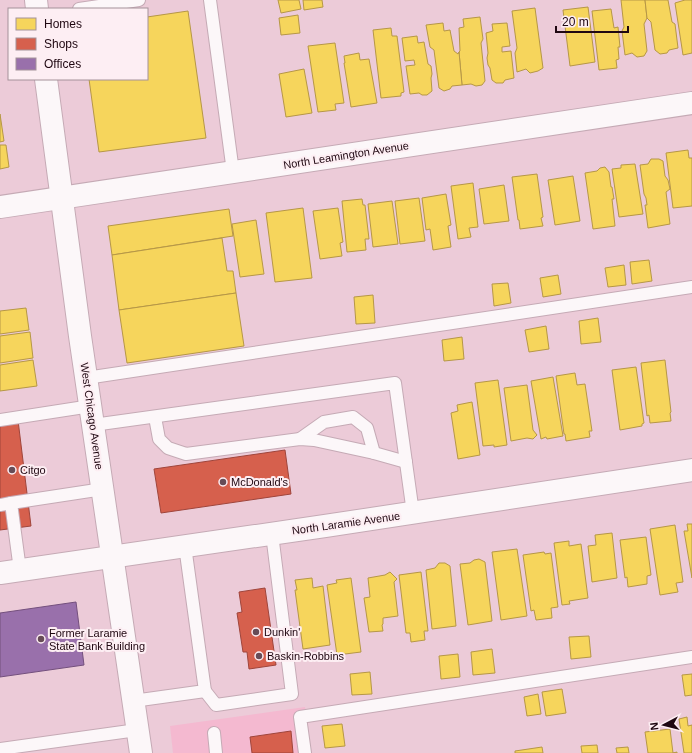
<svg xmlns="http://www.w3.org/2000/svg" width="692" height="753" viewBox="0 0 692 753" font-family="Helvetica,sans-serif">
<rect width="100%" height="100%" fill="#eccbd8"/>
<!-- built -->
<polygon fill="#f4b9d0" points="305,707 311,753 173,753 170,726"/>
<!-- homes -->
<g fill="#f6d55c" stroke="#b69746">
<polygon points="278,0 299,0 301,9 281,13"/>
<polygon points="303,0 322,0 323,7 304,10"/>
<polygon points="621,0 645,0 647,18 644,24 647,51 644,56 637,57 632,53 625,55 622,31 624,27"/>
<polygon points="645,0 668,0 672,22 675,24 678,48 669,50 667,53 660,54 655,50 651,22 647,18"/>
<polygon points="685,0 692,0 692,53 683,55 675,3"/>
<polygon points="588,7 595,62 570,66 563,10"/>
<polygon points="535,8 543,68 538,71 530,73 526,69 517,72 515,53 517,48 512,11"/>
<polygon points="611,9 614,28 618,27 620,47 618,47 619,59 616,60 617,68 599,70 592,11"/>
<polygon points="188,11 206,138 99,152 89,79 147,79 147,17"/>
<polygon points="298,15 300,33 281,35 279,18"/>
<polygon points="480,17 483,39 481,43 485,81 482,85 476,86 471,84 462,85 459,52 460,51 459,28 464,27 463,19"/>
<polygon points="443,23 444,31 450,30 454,51 458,54 459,52 462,85 452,86 450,89 444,91 439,88 434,50 430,47 426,25"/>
<polygon points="507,23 510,46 502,47 502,52 511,51 514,78 505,80 503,83 496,83 492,80 490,68 488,65 487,58 488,53 486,33 493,31 492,24"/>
<polygon points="391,28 392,36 397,36 404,92 401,93 401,96 381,98 373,30"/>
<polygon points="417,36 418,43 424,42 428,64 431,66 432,74 431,78 432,91 427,95 422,95 419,93 410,94 406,66 415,65 414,60 405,61 402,38"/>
<polygon points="335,43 344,103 335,104 336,110 318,112 308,46"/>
<polygon points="359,53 360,60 369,59 377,103 351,107 344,63 345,63 344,56"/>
<polygon points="304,69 312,113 286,117 279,74"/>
<polygon points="0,114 4,141 0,142"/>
<polygon points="0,145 6,145 9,167 0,169"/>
<polygon points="688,150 689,158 692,158 692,206 673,208 666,153"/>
<polygon points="651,159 659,159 663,161 665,176 668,180 670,189 666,192 670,224 648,228 645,205 647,205 646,198 644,194 640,165 648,164"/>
<polygon points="635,164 643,214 619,217 612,169 621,168 621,165"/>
<polygon points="605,167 609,172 611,187 612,187 614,199 612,199 615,226 593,229 585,173 597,171 600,168"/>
<polygon points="537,174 543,217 541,218 543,226 520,229 519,220 518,220 512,177"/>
<polygon points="573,176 580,221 555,225 548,180"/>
<polygon points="473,183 478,227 469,228 471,237 458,239 451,186"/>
<polygon points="504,185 509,221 484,224 479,189"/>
<polygon points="446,194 451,225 448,226 451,247 433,250 430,229 426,230 422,198"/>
<polygon points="419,198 425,241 400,244 395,201"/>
<polygon points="362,199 363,205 365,205 369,239 365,239 366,250 347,252 342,201"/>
<polygon points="392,201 398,244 373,247 368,204"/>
<polygon points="303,208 312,278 275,282 266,213"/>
<polygon points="338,208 343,242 340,243 342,256 320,259 313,211"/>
<polygon points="229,209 233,236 112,255 108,226"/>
<polygon points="256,220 264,274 240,277 232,224"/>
<polygon points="222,238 227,271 233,271 236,293 119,310 112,255"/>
<polygon points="649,260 652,281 632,284 630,262"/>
<polygon points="624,265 626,285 608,287 605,268"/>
<polygon points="558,275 561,294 543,297 540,278"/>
<polygon points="508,283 511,303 494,306 492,284"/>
<polygon points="236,293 244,346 127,363 119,310"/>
<polygon points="373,295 375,323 356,324 354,297"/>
<polygon points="26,308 29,330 0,334 0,311"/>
<polygon points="598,318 601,342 581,344 579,321"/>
<polygon points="546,326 549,349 529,352 525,330"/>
<polygon points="30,332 33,358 0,363 0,336"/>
<polygon points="462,337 464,359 444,361 442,340"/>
<polygon points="33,360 37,386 0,391 0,365"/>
<polygon points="665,360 671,412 670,413 671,421 650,423 649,415 647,416 641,363"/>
<polygon points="636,367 644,423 642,424 642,426 620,430 612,370"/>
<polygon points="575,373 577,385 585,384 592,431 589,431 590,437 566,441 565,434 564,434 556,376"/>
<polygon points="553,377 563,436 547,439 546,437 541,439 531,381"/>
<polygon points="498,380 507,445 494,447 494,445 483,446 475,383"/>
<polygon points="527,385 533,430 537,435 533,439 527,438 511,441 504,388"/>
<polygon points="472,402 480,455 458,459 451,413 458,411 457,405"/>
<polygon points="687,524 692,524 692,578 684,531 688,531"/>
<polygon points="675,525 683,582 676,583 678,592 660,595 650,529"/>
<polygon points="612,533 617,578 592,582 588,546 596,545 595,535"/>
<polygon points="646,537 651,575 647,576 647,584 628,587 627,577 625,578 620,540"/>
<polygon points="569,541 569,546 581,544 588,598 569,601 570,604 562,605 554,543"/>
<polygon points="517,549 527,616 501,620 492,552"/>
<polygon points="544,552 545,554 551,553 558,607 551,608 552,618 536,620 534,610 531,611 523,555"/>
<polygon points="479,559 485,562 492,621 468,625 460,564 470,563 474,560"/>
<polygon points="439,563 445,563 450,566 456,626 432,629 426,570 435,568"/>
<polygon points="390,572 397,579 394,582 398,616 383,618 383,624 382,625 383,631 369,632 364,598 370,597 368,578 385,575"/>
<polygon points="421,572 428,631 424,631 425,640 411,642 410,633 406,633 399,575"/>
<polygon points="312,578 313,588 323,586 330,645 303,649 295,590 297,590 295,580"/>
<polygon points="351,578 361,652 337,655 327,585 337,583 336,580"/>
<polygon points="589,636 591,657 571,659 569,637"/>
<polygon points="492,649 495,673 473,675 471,652"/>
<polygon points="458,654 460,677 441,679 439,656"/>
<polygon points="370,672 372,694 352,695 350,674"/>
<polygon points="692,674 692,695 685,696 682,675"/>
<polygon points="562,689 566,713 546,716 542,692"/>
<polygon points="538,694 541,714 527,716 524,697"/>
<polygon points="687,717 688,726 692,725 692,753 684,753 679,719"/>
<polygon points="342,724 345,746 325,748 322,726"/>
<polygon points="670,729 673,753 677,752 677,753 648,753 645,732"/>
<polygon points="597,745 598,753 582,753 581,746"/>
<polygon points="542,747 543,753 515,753 515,751"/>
<polygon points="628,747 629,753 617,753 616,748"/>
</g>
<!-- shops -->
<g fill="#d6604d" stroke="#9f453b">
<polygon points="17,412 31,526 0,530 0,414"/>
<polygon points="285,450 291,494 161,513 154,469"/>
<polygon points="265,588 276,665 249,669 247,652 243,652 237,613 242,612 239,592"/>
<polygon points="291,731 293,753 252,753 250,737"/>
</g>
<!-- offices -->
<polygon fill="#9970ab" stroke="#74507d" points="76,602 84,665 0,677 0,613"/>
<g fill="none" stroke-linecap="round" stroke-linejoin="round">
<defs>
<g id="service">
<polyline points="210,0 233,172"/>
<polyline points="79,9 139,0"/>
<polyline points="86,378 692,287"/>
<polyline points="155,417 159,439 168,448 186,454 300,439 314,440 374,453 406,462"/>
<polyline points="0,420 91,406"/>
<polyline points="93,425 395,383 413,513"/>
<polyline points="300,439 324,422 353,417 367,428 374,453"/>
<polyline points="11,503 103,489"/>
<polyline points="0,505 11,503 20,570"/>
<polyline points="205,691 216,705 292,694 272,534"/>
<polyline points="133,701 205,691 185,546"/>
<polyline points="214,733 216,753"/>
<polyline points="0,749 137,730"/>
<polyline points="305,753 300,717 692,657"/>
</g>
<polyline id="minor" points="0,207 692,103"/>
<polyline id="tertiary" points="0,573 325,526 692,470"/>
<g id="secondary">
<polyline points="36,0 37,9"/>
<polyline points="46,79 80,336 141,753"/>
</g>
</defs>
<!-- service casing -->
<use href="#service" stroke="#c5aab5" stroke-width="14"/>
<!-- minor casing -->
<use href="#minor" stroke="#c5aab5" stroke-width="24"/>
<!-- tertiary casing -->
<use href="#tertiary" stroke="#c5aab5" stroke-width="24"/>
<!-- secondary casing -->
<use href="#secondary" stroke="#c5aab5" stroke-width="24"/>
<!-- service -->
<use href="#service" stroke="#fcf7f9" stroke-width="12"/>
<!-- minor -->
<use href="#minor" stroke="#fcf7f9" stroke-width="22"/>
<!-- tertiary -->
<use href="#tertiary" stroke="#fcf7f9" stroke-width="22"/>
<!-- secondary -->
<use href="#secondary" stroke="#fcf7f9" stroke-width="22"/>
</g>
<!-- markers -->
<g fill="#674c57" stroke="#fdeef3" stroke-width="1.5">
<circle cx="12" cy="470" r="4"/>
<circle cx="223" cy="482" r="4"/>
<circle cx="256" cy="632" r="4"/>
<circle cx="41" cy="639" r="4"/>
<circle cx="259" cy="656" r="4"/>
</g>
<g text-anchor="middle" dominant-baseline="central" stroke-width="4" stroke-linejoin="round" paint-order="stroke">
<!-- street labels -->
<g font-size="11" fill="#1f0711" stroke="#fdeef3">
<text transform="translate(346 155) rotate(-9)">North Leamington Avenue</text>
<text transform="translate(92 416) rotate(82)">West Chicago Avenue</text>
<text transform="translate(346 523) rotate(-8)">North Laramie Avenue</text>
</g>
<!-- poi labels -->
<g font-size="11" fill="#1f0711" stroke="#fdeef3" text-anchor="start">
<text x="20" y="470">Citgo</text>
<text x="231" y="482">McDonald's</text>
<text x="264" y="632">Dunkin'</text>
<text x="49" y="633">Former Laramie<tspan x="49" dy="13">State Bank Building</tspan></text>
<text x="267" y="656">Baskin-Robbins</text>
</g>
</g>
<!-- legend -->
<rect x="8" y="8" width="140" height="72" fill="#fdeef3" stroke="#a49299"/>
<rect x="16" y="18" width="20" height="12" fill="#f6d55c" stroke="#a49299"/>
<text x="44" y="28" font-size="12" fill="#1f0711">Homes</text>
<rect x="16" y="38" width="20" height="12" fill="#d6604d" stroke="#a49299"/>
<text x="44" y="48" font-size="12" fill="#1f0711">Shops</text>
<rect x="16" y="58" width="20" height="12" fill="#9970ab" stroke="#a49299"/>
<text x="44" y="68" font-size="12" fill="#1f0711">Offices</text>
<!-- north arrow -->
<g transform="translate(664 725) rotate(263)" stroke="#fdeef3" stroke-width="3" paint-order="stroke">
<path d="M0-3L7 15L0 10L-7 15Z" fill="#1f0711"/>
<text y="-6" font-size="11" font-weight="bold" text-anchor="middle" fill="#1f0711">N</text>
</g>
<!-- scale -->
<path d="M556 26v6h72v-6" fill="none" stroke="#1f0711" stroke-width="2"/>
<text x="562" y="26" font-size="12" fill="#1f0711" stroke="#fdeef3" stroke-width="3" paint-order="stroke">20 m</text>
</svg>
